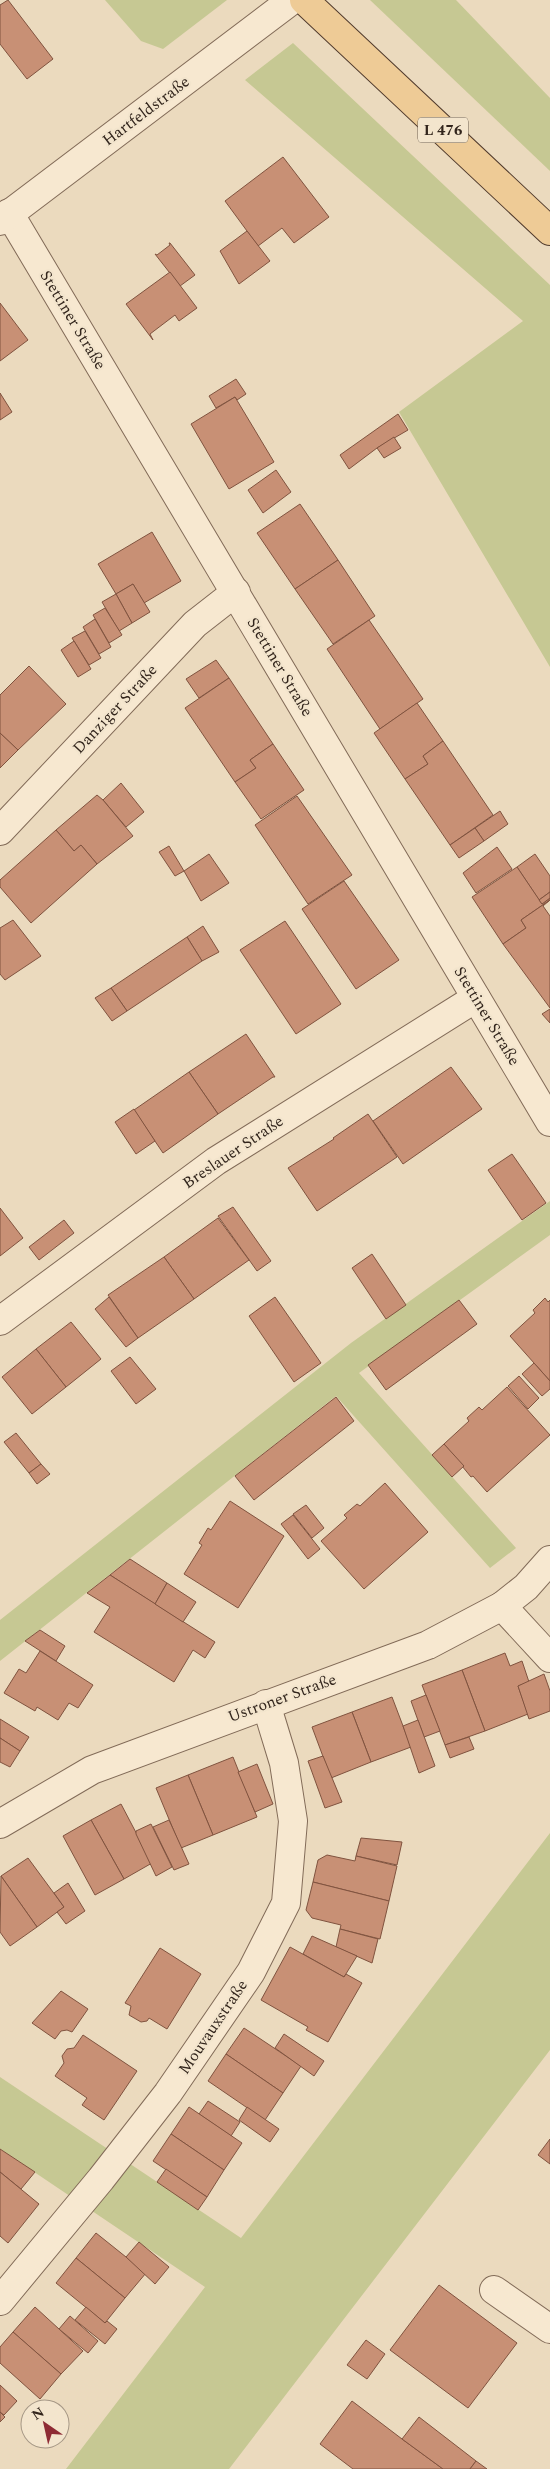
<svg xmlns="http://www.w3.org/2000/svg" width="550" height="2469" viewBox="0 0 550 2469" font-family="Spectral,serif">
<rect width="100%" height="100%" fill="#ebdabe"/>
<!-- green -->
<g fill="#c6c893">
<polygon points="105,0 227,0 163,49 141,41"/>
<polygon points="370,0 456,0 550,98 550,171"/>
<polygon points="293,43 550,285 550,667 399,412 523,321 245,80"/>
<polygon points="550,1201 550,1235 359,1373 516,1548 490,1568 336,1396 0,1661 0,1620 351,1343"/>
<polygon points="550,1833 550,2050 229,2469 66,2469 205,2287 0,2149 0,2077 241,2238"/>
</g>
<!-- building -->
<g fill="#c89075" stroke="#80533f">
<polygon points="8,0 53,59 27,79 0,44 0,5"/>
<polygon points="283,157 329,217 294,243 282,228 258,246 225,201"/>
<polygon points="247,231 270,261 239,284 220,251"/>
<polygon points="169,243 170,243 195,275 180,286 155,254 157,255 170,245"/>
<polygon points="170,272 197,308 179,321 175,315 150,334 153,340 126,304"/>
<polygon points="0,303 28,340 0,361"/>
<polygon points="236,379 246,394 237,400 235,397 216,408 209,396"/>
<polygon points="0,393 12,412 0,420"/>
<polygon points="235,397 274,462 229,489 191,424"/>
<polygon points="398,414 408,430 377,448 349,469 340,455"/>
<polygon points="394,437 401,448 384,458 377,448"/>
<polygon points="276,470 291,492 263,513 248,490"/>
<polygon points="300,504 338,560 295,589 257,533"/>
<polygon points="152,532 181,581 144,603 133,584 116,594 98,564"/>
<polygon points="338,560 375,616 333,644 295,589"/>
<polygon points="133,584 150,612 132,623 116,594"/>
<polygon points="116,594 132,623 119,631 102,602"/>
<polygon points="105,608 122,635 109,643 93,615"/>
<polygon points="95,619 111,647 99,654 83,627"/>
<polygon points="369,620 423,699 380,729 327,649"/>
<polygon points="85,631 101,658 89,665 72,638"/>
<polygon points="74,641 91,669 78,677 61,650"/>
<polygon points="216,660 229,678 199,698 186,679"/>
<polygon points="29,666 66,704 18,750 0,733 0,695"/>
<polygon points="229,678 273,744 250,760 256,768 235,782 185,708"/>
<polygon points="417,703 443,741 423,756 428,764 405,779 374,733"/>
<polygon points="0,733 18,750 0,768"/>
<polygon points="443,741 493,815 450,845 405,779 428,764 423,756"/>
<polygon points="273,744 304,790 261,819 235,782 256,768 250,760"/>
<polygon points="121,783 144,812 126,827 103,800"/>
<polygon points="97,795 103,800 133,836 97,864 81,845 74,851 56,830"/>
<polygon points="297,796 352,875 308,904 255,825"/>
<polygon points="500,811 508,824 484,841 475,828"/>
<polygon points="475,828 484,841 459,858 450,845"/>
<polygon points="56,830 74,851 81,845 97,864 31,923 0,887 0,880"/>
<polygon points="169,846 184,871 175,876 159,852"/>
<polygon points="497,847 512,869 476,893 463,873"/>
<polygon points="209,854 229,883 201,901 184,871"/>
<polygon points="535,854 550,876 550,892 539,900 517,867"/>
<polygon points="517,867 542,904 550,898 550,900 521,920 526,928 503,944 472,897"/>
<polygon points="344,881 399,960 356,989 302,909"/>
<polygon points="550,892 550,898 542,904 539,900"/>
<polygon points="550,900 543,906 550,916 550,1008 503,944 526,928 521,920"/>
<polygon points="13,920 41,956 5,980 0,974 0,928"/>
<polygon points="285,921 341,1004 296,1034 240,950"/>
<polygon points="203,926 219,952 202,961 187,937"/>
<polygon points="187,937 202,961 127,1011 111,988"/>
<polygon points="111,988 127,1011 112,1021 95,998"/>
<polygon points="550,1009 550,1023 542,1014"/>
<polygon points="246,1034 275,1077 273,1077 218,1114 189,1072"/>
<polygon points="451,1067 482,1109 403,1164 373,1121"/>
<polygon points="189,1072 218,1114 163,1153 134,1110"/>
<polygon points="134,1109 155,1141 136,1154 115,1122"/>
<polygon points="368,1114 397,1157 317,1211 288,1168 334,1139 333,1138"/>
<polygon points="512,1154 546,1203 522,1220 488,1170"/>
<polygon points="233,1207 271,1261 257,1271 218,1216"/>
<polygon points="0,1208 23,1238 0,1256"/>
<polygon points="218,1218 249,1260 194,1299 164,1257"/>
<polygon points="64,1220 74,1233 39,1260 29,1247"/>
<polygon points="372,1254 406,1305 386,1319 352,1268"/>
<polygon points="164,1257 194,1299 138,1338 108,1295"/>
<polygon points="109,1297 138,1338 126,1347 95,1309"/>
<polygon points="275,1297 321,1363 294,1382 249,1316"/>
<polygon points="545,1298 548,1302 550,1300 550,1381 510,1336 535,1313 533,1310"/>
<polygon points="459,1300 477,1324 386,1390 368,1365"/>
<polygon points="71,1322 101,1359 66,1387 36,1349"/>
<polygon points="36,1349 66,1387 32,1414 2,1377"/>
<polygon points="130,1357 156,1389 136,1404 111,1371"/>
<polygon points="534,1363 550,1381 550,1389 542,1396 522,1374"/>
<polygon points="519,1376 539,1398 528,1409 508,1386"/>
<polygon points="507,1387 550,1435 487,1492 473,1476 471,1477 444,1444 469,1421 467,1418 479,1407 482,1410"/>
<polygon points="336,1397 354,1421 254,1500 235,1476"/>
<polygon points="16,1433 41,1464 29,1473 4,1442"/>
<polygon points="444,1444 464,1466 452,1477 432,1455"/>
<polygon points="41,1464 50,1474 37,1484 29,1473"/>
<polygon points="385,1483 428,1532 364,1589 321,1541 347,1518 344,1515 357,1504 360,1506"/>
<polygon points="230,1501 284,1536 238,1608 184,1574 202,1545 199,1543 208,1528 211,1530"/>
<polygon points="306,1505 324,1528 312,1538 293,1514"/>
<polygon points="293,1515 320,1549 308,1559 281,1524"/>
<polygon points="130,1559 167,1583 155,1604 110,1575"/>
<polygon points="110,1575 215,1642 205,1658 193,1650 174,1682 94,1632 110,1607 87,1593"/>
<polygon points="167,1583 196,1602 183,1622 155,1604"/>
<polygon points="40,1630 65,1646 56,1661 25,1641"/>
<polygon points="40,1651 93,1685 78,1708 69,1703 58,1720 37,1707 35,1711 4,1693 19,1669 26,1673"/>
<polygon points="505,1653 510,1666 522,1661 529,1682 518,1686 528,1714 485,1731 462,1670"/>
<polygon points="462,1670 485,1731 445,1745 422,1685"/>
<polygon points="544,1674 550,1691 550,1711 529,1719 518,1686"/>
<polygon points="426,1695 440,1731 424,1737 411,1701"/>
<polygon points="392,1697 411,1747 371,1762 352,1712"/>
<polygon points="352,1712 371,1762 331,1778 312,1727"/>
<polygon points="0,1719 29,1737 20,1751 0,1738"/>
<polygon points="418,1720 435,1766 419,1773 403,1726"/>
<polygon points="469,1737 474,1749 450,1758 445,1745"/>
<polygon points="0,1738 20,1751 10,1767 0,1762"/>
<polygon points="323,1756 342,1802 325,1808 308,1761"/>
<polygon points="233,1757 257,1817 213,1835 188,1775"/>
<polygon points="257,1764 273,1804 255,1812 238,1772"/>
<polygon points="188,1775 213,1835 181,1848 156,1788"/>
<polygon points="121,1804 152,1863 124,1879 91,1820"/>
<polygon points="91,1820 124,1879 95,1895 63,1836"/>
<polygon points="169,1820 189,1864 174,1870 153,1827"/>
<polygon points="151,1824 172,1867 156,1876 136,1834 136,1831"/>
<polygon points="361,1838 402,1842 397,1865 356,1856"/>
<polygon points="327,1855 355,1861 356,1856 397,1866 389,1901 313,1882 318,1860"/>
<polygon points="28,1858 64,1907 37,1927 1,1876"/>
<polygon points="1,1876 37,1927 10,1946 0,1932"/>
<polygon points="313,1882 389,1901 380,1939 340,1929 341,1925 312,1918 306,1910"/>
<polygon points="68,1883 85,1911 66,1924 57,1912 64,1907 54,1893"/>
<polygon points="340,1929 378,1939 372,1963 336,1947"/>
<polygon points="312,1936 357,1956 344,1977 303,1954"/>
<polygon points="290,1947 344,1977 346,1974 362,1983 328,2042 306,2030 308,2027 261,2000"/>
<polygon points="160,1948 201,1974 167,2029 149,2018 147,2021 141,2022 129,2015 131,2006 125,2003"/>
<polygon points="61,1991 88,2009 72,2032 67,2030 61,2031 55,2039 32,2023"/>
<polygon points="244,2028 301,2066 283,2093 226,2054"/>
<polygon points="284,2034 324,2061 314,2076 275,2048"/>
<polygon points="83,2035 137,2071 104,2120 82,2105 87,2098 55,2076 64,2063 62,2056 67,2049 74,2048"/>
<polygon points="226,2054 283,2093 265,2120 208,2081"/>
<polygon points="208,2101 240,2122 231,2136 199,2114"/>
<polygon points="189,2107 242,2143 224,2170 171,2134"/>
<polygon points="247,2107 279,2129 270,2142 239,2120"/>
<polygon points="171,2134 224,2170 207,2197 153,2161"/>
<polygon points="550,2139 550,2164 538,2155"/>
<polygon points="0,2149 35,2172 21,2189 0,2172"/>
<polygon points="166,2169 207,2197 198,2210 157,2182"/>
<polygon points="0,2172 39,2204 8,2243 0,2236"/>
<polygon points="96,2233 146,2273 125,2298 76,2258"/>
<polygon points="139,2242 169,2267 155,2284 126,2257"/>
<polygon points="76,2258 125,2298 105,2323 56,2283"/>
<polygon points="439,2285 517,2343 468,2408 390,2350"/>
<polygon points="35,2307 83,2351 61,2374 13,2332"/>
<polygon points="86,2307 105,2323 107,2321 117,2329 105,2344 75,2320"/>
<polygon points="70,2316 98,2341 88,2353 59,2329"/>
<polygon points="13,2332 61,2374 40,2399 0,2363 0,2347"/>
<polygon points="366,2340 385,2354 367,2379 347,2365"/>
<polygon points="0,2385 17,2401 4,2415 0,2412"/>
<polygon points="352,2401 402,2439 443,2469 353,2469 320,2444"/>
<polygon points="0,2412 5,2417 0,2422"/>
<polygon points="419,2417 476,2461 470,2469 443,2469 402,2439"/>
<polygon points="476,2461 487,2469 470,2469"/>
</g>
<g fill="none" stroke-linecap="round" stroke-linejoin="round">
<defs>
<g id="minor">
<polyline points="9,213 550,1122"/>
<polyline points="0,221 292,0"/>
<polyline points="0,831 195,624 236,592"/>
<polyline points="0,1321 216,1161 476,998"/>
<polyline points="502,1606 526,1587 550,1560"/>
<polyline points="0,1824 92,1770 428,1645 502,1606 550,1658"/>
<polyline points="494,2290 550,2329"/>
<polyline points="0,2301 101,2179 168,2093 251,1972 286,1903 293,1821 284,1763 266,1704"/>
</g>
<polyline id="major" points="304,0 550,231"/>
</defs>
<!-- minor casing -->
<use href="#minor" stroke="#826b58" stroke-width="30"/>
<!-- major casing -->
<use href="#major" stroke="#503a2c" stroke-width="30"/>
<!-- minor -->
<use href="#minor" stroke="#f7e8d0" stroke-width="28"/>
<!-- major -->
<use href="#major" stroke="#eecb96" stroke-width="28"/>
</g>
<g text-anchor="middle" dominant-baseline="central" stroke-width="4.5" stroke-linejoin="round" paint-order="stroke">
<!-- shield labels -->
<rect fill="#f3e5cd" stroke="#6c5f51" stroke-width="1" x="418" y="117.5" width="50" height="25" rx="4"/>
<g font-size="15" font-weight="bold" fill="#32251c">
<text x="443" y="130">L 476</text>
</g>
<!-- street labels -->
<g font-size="16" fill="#32251c" stroke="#f3e5cd">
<text transform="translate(146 111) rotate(-37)">Hartfeldstraße</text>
<text transform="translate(73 320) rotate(59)">Stettiner Straße</text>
<text transform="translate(280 667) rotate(59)">Stettiner Straße</text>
<text transform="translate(115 709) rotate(-47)">Danziger Straße</text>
<text transform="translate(487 1016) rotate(59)">Stettiner Straße</text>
<text transform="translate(233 1152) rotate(-34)">Breslauer Straße</text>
<text transform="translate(282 1698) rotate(-20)">Ustroner Straße</text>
<text transform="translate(213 2027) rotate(-56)">Mouvauxstraße</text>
</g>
</g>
<!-- north arrow -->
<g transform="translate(45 2424) rotate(326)"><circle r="24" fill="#f3e5cd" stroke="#a69886"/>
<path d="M0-4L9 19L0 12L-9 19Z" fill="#8e2b34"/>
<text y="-8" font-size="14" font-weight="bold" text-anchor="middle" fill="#32251c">N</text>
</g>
</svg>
